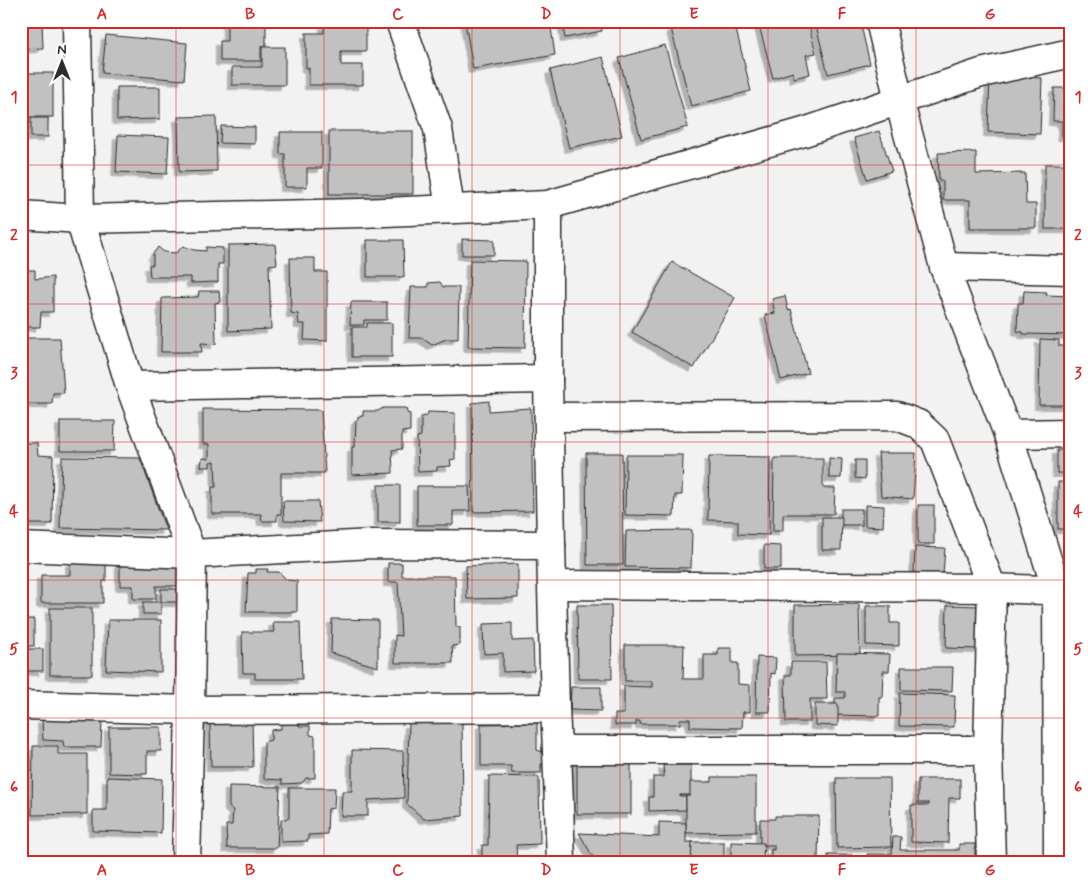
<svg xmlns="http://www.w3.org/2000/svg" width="1092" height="883" viewBox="0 0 1092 883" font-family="Mynerve,sans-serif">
<defs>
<filter id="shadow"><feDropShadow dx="-4.5" dy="4.5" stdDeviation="0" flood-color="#0004"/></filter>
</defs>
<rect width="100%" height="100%" fill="#f2f2f2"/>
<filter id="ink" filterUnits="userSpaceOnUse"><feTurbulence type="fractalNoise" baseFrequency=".02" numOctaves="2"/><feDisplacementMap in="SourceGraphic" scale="10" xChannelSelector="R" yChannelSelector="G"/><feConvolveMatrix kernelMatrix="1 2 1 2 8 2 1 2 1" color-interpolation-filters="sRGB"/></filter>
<g filter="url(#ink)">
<!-- building -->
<g fill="#c1c1c1" stroke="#2b2b2b" filter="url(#shadow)">
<polygon points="21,21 42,21 43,48 21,49"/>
<polygon points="115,21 167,21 167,24"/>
<polygon points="227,21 266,21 266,46 261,46 261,61 220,61 220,41 227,41"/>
<polygon points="465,21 550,21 555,55 473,69"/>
<polygon points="562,21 600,21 602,31 565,38"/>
<polygon points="698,21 734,21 751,91 691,106 671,28"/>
<polygon points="758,21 808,21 816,53 806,55 810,74 794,78 793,72 773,78"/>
<polygon points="815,21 860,21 870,64 828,74"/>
<polygon points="324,24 366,24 366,51 341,51 341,65 363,65 363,85 309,85 309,68 306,68 306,33 324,33"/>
<polygon points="106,35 187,43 184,80 102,73"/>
<polygon points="665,45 688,127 641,139 619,58"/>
<polygon points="262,47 285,47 285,85 232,85 232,67 262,67"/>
<polygon points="603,57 622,136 569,148 550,70"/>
<rect x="21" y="73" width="32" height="44"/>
<polygon points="990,76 1042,78 1040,134 988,132"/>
<polygon points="117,87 160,87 160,119 117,120"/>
<polygon points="1054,88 1071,88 1071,136 1062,136 1062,121 1053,121"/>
<polygon points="216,116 217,171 179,172 178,117"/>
<rect x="31" y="118" width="17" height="19"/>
<polygon points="221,126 255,127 255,144 220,143"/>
<rect x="329" y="131" width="84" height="63"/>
<polygon points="879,131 892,171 867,179 854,138"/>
<polygon points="280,132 322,132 322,168 307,168 307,187 285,187 285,154 280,154"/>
<polygon points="118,135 169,137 167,174 116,172"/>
<polygon points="976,152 976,174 1025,173 1026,204 1036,204 1036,228 970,228 970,200 943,200 943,181 939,181 938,153"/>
<rect x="1045" y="164" width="26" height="65"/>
<polygon points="462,239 494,240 494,255 462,255"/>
<polygon points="367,240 403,240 404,277 367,277"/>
<polygon points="275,244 277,264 269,265 271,329 228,331 228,245"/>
<polygon points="183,246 194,250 206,251 206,247 223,248 223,264 218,264 218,282 191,283 191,277 150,277 149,265 153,265 153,254 158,247 164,252 176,253"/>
<polygon points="290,258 315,258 315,272 327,272 327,341 304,340 305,324 299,324 298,314 291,313"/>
<polygon points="470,260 526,261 525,348 468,347"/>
<polygon points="672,262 735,298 694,368 632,332"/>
<polygon points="21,270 35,270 35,279 53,277 53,312 41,312 40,327 21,327"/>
<polygon points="440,282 443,287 459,287 458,339 446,339 432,345 422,338 409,338 411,287 428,287 428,283"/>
<polygon points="199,291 219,291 220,302 215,303 216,344 201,343 202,352 161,352 162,298 198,297"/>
<polygon points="1024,291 1047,292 1046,295 1071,296 1071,335 1023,334 1023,332 1017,331 1018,303 1023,303"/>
<polygon points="785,296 788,310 791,309 808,373 781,380 765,315 775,313 772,299"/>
<polygon points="351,302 387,302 387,320 364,320 364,325 350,325"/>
<polygon points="367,323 392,323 392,357 352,357 352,327 367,327"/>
<polygon points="21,338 60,338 64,393 53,393 52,404 21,404"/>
<polygon points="1040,339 1059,340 1059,346 1071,346 1069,405 1039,405"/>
<polygon points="489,401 489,411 531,408 533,511 473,512 472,403"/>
<polygon points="383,408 406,408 407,413 410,414 410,431 402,432 402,449 392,450 393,473 352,475 352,447 355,447 356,420 358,420 358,417 363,416 363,411 378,411"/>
<polygon points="203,409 321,410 325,473 281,473 281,514 277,514 277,521 262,521 261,514 212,514 212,487 216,487 215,461 210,462 210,467 201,467 202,458 209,459 209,444 203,444"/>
<polygon points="428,412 455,413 455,459 450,460 451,466 437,467 437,471 418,472 417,437 421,436 421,417 427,416"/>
<polygon points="60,421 115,421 114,451 60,451"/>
<polygon points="21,443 37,443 38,455 53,456 52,524 21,524"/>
<rect x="1057" y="450" width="14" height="23"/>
<polygon points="586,453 622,453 623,565 587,565"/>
<polygon points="878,453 916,453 913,499 881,496"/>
<polygon points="626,455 683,455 682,495 675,495 674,516 625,515"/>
<polygon points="709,456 770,457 769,535 738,534 738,521 708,520"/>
<polygon points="62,457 140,458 166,530 60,528"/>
<polygon points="774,458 823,458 823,488 835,488 834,514 783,514 783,531 773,531"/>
<polygon points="829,458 842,459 841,478 829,478"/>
<polygon points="855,460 865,460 865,479 855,478"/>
<rect x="1058" y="482" width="13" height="47"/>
<rect x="378" y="485" width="22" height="37"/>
<polygon points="417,486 469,486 470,511 453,511 453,525 417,525"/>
<polygon points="283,501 318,501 320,522 284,521"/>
<polygon points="865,505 884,506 883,527 865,526"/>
<rect x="918" y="505" width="16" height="39"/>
<rect x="841" y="509" width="21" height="16"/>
<polygon points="822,517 842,517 841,550 822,550"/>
<polygon points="692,530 691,568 625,567 626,531"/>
<polygon points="764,545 781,546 781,569 764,569"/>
<polygon points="915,547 945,548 943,575 914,574"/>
<polygon points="106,557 106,581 103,581 103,603 41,603 41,575 70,575 70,562"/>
<polygon points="120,560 177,560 177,586 156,586 156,599 133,599 133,586 120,586"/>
<polygon points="388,563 402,563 402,576 455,576 456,627 460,627 460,645 452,646 453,663 395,663 395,635 401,636 398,582 388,582"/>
<polygon points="518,564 518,598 467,599 466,566"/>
<polygon points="256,569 268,569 267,572 279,572 287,580 297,581 297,612 246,612 248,573 256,573"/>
<rect x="161" y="589" width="20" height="13"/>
<rect x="143" y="602" width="18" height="12"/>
<polygon points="859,604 860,655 795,656 795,605"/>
<polygon points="577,605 611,605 612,679 578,679"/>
<polygon points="947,605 980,606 979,649 946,648"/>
<polygon points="866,606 890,606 890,623 899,623 899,646 866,645"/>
<rect x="50" y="608" width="42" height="67"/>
<rect x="21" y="619" width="13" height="27"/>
<polygon points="332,619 378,620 378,667 331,653"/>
<polygon points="108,620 161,620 161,672 106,670"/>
<polygon points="273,622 300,622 302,679 255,679 255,673 243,673 242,632 274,632"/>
<polygon points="512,623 512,641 533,640 534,671 503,672 503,653 484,654 483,624"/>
<polygon points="625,645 684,645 683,679 704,679 704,655 718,655 718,648 732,648 732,663 738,663 738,684 750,685 750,712 743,712 742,728 690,727 690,719 680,719 680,724 640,724 640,721 636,721 636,725 615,725 615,714 624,714 624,686 652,687 652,681 625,681"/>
<rect x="21" y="649" width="22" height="22"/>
<polygon points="837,653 890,654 889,671 883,671 882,697 879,697 879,716 835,715 835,698 845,698 845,692 836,692"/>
<polygon points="757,657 776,658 775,674 771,673 770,712 756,712"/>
<polygon points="791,662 826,662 827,699 810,699 810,722 786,722 785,675 791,675"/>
<polygon points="901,667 953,667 952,691 901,690"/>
<polygon points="571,687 601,687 601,711 570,710"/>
<polygon points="900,693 955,695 954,727 899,726"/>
<polygon points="815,704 838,704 838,726 815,725"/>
<polygon points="42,719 102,719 101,747 64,747 63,741 43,740"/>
<polygon points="210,721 252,721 253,767 211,767"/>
<polygon points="291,722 298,722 299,726 310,726 310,735 315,736 315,778 306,778 302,783 282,784 282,780 264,779 264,742 271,740 271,730 281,729 281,724 290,724"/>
<polygon points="409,723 462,723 463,816 424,819 407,804"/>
<polygon points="537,723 537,750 549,754 549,763 541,764 541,773 512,773 511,766 481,766 481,724"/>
<polygon points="109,727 161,727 161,751 147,751 147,774 109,773"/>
<polygon points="21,729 22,737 25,737 25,822 21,822"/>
<polygon points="33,746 58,746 58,754 87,754 87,814 32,815"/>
<polygon points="352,750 403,751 404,798 368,800 368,816 341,816 342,791 352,791"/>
<rect x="577" y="760" width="54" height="54"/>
<polygon points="663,765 691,765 691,795 680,795 680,796 686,796 686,810 649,811 649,797 653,797 653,777 664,777"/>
<polygon points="489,776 539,777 540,844 516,845 517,862 482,862 482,845 488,845"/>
<polygon points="107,777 162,779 161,833 93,831 93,810 107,810"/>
<polygon points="712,777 756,777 756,832 686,833 686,796 690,796 690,782 712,782"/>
<polygon points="836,778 890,778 891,847 837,848"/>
<polygon points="918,779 960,779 960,798 949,798 948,843 911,842 911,805 929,805 929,803 918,803"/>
<polygon points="229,786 280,787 277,848 227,848 226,825 232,825 233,810 229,807"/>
<polygon points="289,788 335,788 334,808 328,809 327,834 308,835 308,841 281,842 281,820 289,818"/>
<polygon points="775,816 819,816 818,859 811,859 811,862 771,862 771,849 774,850 774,845 760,845 760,819 775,819"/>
<polygon points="659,822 686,823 686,842 694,842 693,862 596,862 579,833 659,837"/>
<polygon points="893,837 901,837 900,850 959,850 959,844 975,844 975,862 867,862 867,854 892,854"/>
<polygon points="692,842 724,842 724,862 691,862"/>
<polygon points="731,842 764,843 763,862 731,862"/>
<rect x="828" y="855" width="24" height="7"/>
</g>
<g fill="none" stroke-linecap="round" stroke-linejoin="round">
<defs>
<g id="minor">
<polyline points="77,21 80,219 130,386 192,554 190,710 186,862"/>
<polyline points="400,21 438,129 450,209"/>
<polyline points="880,21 899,100 944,267 1008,434 1057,591 1058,862"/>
<polyline points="21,215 80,219 361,213 548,205 804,132 981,73 1071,53"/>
<polyline points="944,267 1071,270"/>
<polyline points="130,386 548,379"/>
<polyline points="549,417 897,416 918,424 935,440 992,588 988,750 991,862"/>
<polyline points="1008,434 1071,433"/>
<polyline points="551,545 555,708"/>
<polyline points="21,547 192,554 372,544 551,545 548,379 548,205"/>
<polyline points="553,585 992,588 1071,591"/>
<polyline points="21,705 190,710 555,708 557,750 988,750"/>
<polyline points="557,750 561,862"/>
</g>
</defs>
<!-- minor casing -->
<use href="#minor" stroke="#2b2b2b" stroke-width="31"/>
<!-- minor -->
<use href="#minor" stroke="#fff" stroke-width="28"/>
</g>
</g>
<!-- grid -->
<path fill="none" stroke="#d62828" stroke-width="1" stroke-opacity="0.55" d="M176,21v841M324,21v841M472,21v841M620,21v841M768,21v841M916,21v841M21,165h1050M21,304h1050M21,442h1050M21,580h1050M21,718h1050"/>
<!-- margin -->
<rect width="1092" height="883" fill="none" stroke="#fff" stroke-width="55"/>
<!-- north arrow -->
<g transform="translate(62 62)" stroke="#ffffff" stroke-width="4" paint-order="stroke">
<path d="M0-4L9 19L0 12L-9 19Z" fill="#2b2b2b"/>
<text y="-8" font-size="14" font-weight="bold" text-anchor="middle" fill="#2b2b2b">N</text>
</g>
<rect x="28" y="28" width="1036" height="828" fill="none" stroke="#d62828" stroke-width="2"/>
<g font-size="16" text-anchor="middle" font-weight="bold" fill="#d62828">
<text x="102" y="19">A</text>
<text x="250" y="19">B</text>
<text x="398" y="19">C</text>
<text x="546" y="19">D</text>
<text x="694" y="19">E</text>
<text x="842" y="19">F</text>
<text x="990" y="19">G</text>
<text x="14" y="102">1</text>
<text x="1078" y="102">1</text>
<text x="14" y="240">2</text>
<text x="1078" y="240">2</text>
<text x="14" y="378">3</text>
<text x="1078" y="378">3</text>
<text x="14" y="516">4</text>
<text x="1078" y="516">4</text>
<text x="14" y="654">5</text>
<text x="1078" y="654">5</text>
<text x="14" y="792">6</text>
<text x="1078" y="792">6</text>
<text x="102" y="875">A</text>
<text x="250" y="875">B</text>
<text x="398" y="875">C</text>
<text x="546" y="875">D</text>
<text x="694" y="875">E</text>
<text x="842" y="875">F</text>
<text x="990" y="875">G</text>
</g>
</svg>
